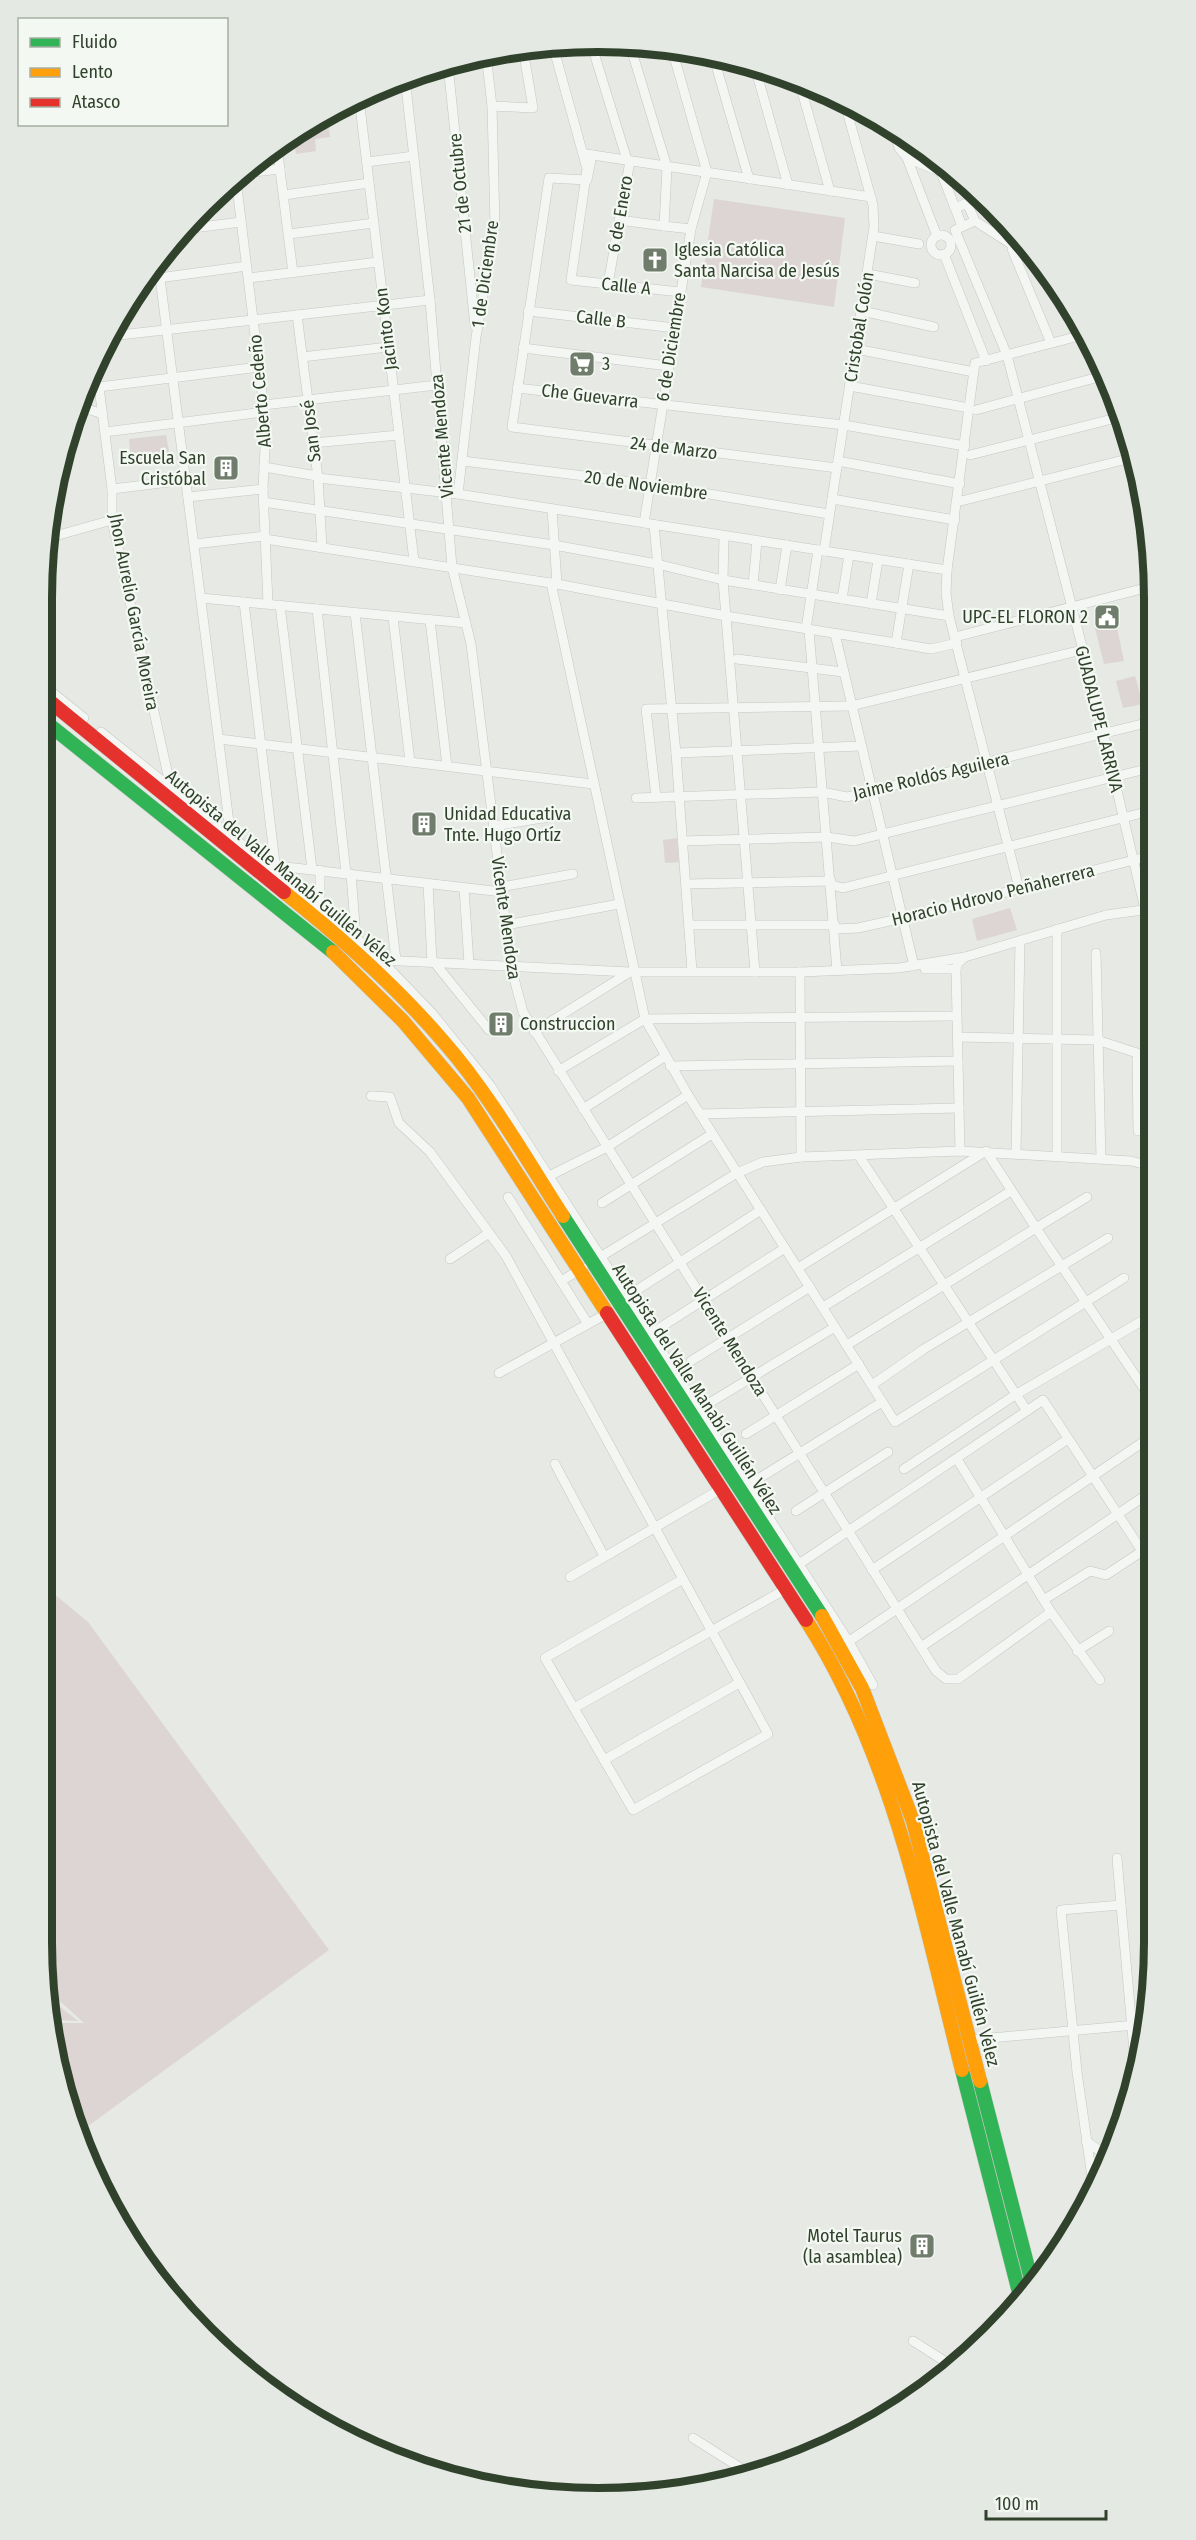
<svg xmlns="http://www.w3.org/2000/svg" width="1196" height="2540" viewBox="0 0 1196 2540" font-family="'Fira Sans Condensed',sans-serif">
<rect width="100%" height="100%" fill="#e6e9e4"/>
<!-- green -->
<g fill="#dcd5d4">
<polygon points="327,115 330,137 315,139 316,151 296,154 293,134"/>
<polygon points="714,199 845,218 834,307 701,287"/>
<polygon points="166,435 170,457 131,461 129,439"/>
<polygon points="1116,623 1124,661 1104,664 1095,628"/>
<polygon points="1135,676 1143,704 1123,708 1116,681"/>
<polygon points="677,838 679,862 665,863 663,840"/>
<polygon points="1010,908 1017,930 977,941 972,919"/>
<polygon points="42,1584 88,1622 329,1950 80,2132 72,2121 55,2023 84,2023 51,1993 42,1942"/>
<polygon points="52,2000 53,2001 78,2021 55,2020"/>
</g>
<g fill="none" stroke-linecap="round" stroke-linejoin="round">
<defs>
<g id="street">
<polyline points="591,43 627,160 630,161 608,284"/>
<polyline points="630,45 667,167 664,226 691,229"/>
<polyline points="553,46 587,169 571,280 680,292"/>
<polyline points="713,55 749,179"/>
<polyline points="448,65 475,326"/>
<polyline points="755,67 788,185"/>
<polyline points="405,78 430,300 452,567 471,644 511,967 523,1012 936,1671 946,1679 958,1679 1051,1612"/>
<polyline points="799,81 830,191"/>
<polyline points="359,98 414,561"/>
<polyline points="344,106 360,104"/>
<polyline points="492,106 533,108 523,49"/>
<polyline points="894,132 899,148 907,158 937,236"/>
<polyline points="277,146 293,273"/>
<polyline points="586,154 871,197"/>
<polyline points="592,155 587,180 549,178 512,427 837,468"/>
<polyline points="907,158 941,172 962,226"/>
<polyline points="367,162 414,156"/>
<polyline points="244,173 280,169"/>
<polyline points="236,179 266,426 263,489 268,603"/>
<polyline points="284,195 369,183"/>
<polyline points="955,208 967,203 975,221 1008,242 1048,274"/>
<polyline points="619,220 664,226"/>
<polyline points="975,221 955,230 1007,355 1093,689 1145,909"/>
<polyline points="185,229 241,222"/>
<polyline points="289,234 374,223"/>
<circle cx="941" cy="245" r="10"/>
<polyline points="873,236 919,244"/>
<polyline points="1012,249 1051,343"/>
<polyline points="944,254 986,361"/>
<polyline points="158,262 231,838"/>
<polyline points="868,274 915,283"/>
<polyline points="249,278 378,262"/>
<polyline points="144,280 247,266"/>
<polyline points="528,311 675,328"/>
<polyline points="862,311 934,327"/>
<polyline points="297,315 318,478 322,547"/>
<polyline points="111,336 430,300"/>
<polyline points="523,348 668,366"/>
<polyline points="856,349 974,372"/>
<polyline points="302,357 388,347"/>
<polyline points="850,386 969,408"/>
<polyline points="517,388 844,425 965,446"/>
<polyline points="264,405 437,385"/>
<polyline points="78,406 103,414"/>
<polyline points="976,410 1106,375"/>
<polyline points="105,432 264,412"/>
<polyline points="313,443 399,435"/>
<polyline points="970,455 1120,417"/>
<polyline points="463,461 649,484 829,514"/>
<polyline points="838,461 960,484"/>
<polyline points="264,467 317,476"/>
<polyline points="318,478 458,494 947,570"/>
<polyline points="112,489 186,480"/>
<polyline points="458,494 476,337 495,225 492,106 486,54"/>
<polyline points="188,497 263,489"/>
<polyline points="832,499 955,520"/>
<polyline points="263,502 554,545 657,564 723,580 949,616"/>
<polyline points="957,502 1131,458"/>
<polyline points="552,509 557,584"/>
<polyline points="644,523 691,229 707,172 672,49"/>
<polyline points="654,525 676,753 692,971"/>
<polyline points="724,536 723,580 755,972"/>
<polyline points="48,538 112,520"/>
<polyline points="265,539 557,584 726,616 896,643 909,564"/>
<polyline points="194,544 265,536"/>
<polyline points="824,551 874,227 873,205 845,104"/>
<polyline points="44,576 47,585"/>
<polyline points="551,583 645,1019 688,1095 895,1422 1124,1278"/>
<polyline points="753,585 757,541"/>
<polyline points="780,590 787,545"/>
<polyline points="201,598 466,623"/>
<polyline points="842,599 849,555"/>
<polyline points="244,602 276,872"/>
<polyline points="871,604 878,560"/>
<polyline points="280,605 312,869"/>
<polyline points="317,609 346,873"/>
<polyline points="355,613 396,960"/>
<polyline points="393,617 410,762"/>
<polyline points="430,620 447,766"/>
<polyline points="806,629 818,550"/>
<polyline points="809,630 837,971"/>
<polyline points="835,634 914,966"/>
<polyline points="955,637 1149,587"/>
<polyline points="896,643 931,649 957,643"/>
<polyline points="737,659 843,672"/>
<polyline points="42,684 84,718"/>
<polyline points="101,732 334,918 381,960 432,1013 490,1085 849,1642 873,1685"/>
<polyline points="219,739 593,784"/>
<polyline points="676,753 861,746"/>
<polyline points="171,789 112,520 112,489 99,387 259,367"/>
<polyline points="656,797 646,709 851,706 1082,650"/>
<polyline points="636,798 822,792 847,797 1150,722"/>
<polyline points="494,826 561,815"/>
<polyline points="682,841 827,837 854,841 1150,768"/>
<polyline points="269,865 502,892"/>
<polyline points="320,870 320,910"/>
<polyline points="351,874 356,937"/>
<polyline points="428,884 432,962"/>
<polyline points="686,884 831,881"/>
<polyline points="832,885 843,888 1150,811"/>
<polyline points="501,887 573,874"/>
<polyline points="464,888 469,964"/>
<polyline points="1019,888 949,616 946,593 947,570 975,363 1083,335"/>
<polyline points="506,925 619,904"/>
<polyline points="689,925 835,925"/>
<polyline points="835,929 858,928 903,918 1150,856"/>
<polyline points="1096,953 1101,1158"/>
<polyline points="381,960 630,972 800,972 899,968 965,957 1106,915 1150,909"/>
<polyline points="434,962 489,1030"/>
<polyline points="925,969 956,969"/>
<polyline points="800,972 801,1157"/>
<polyline points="534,1032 630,972"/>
<polyline points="957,1037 1097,1040 1137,1053 1138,1131"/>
<polyline points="670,1066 958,1061"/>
<polyline points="558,1071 645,1019 956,1016"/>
<polyline points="371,1096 390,1097 399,1123 430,1152 506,1256 768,1734 633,1810 545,1658 683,1579"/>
<polyline points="583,1109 664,1057"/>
<polyline points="700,1114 959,1108"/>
<polyline points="960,1151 956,969 958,963 965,957"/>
<polyline points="1016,1153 1020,941"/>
<polyline points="1057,1155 1057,929"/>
<polyline points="859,1156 1027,1411"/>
<polyline points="545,1178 607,1147 688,1095"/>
<polyline points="508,1197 588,1324"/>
<polyline points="1087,1197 1036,1228 1147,1393"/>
<polyline points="602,1203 712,1134"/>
<polyline points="450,1259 489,1233"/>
<polyline points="597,1259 737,1173 763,1162 801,1157 960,1151 1131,1161 1151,1166"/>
<polyline points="798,1268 986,1151 1036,1228 847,1345"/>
<polyline points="561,1281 583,1268"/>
<polyline points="623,1299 761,1210"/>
<polyline points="823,1307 1011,1191"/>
<polyline points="647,1336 785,1248"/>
<polyline points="691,1361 810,1287"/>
<polyline points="499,1373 608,1313"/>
<polyline points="872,1385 924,1349 1108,1238"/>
<polyline points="696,1411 835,1327"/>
<polyline points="746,1434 859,1364"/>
<polyline points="957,1459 1051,1612 1100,1680"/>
<polyline points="555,1464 604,1556"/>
<polyline points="904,1469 1015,1395 1152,1315"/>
<polyline points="745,1487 882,1402"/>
<polyline points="796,1511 888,1452"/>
<polyline points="796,1566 1043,1400 1142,1551"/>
<polyline points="872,1570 1068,1439"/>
<polyline points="570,1577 721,1489"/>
<polyline points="1045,1599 1090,1571 1106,1575 1153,1544"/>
<polyline points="845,1644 1152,1436"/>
<polyline points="921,1647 1152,1491"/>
<polyline points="1077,1651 1109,1631"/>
<polyline points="574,1708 786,1589"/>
<polyline points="604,1760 739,1683"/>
<polyline points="1117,1858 1121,1905"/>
<polyline points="969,2040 1146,2024"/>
<polyline points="1086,2141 1110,2158"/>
<polyline points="1093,2184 1077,2072 1061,1910 1121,1905 1136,2074"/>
<polyline points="913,2341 949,2364"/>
<polyline points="693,2438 747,2472"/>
</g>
<g id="fast">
<polyline points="42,719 333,952"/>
<polyline points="563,1216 822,1616"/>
<polyline points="962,2070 1021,2300"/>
<polyline points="980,2081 1032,2283"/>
</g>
<g id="slow">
<path d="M284,892c58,46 112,94 160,150 44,50 83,118 119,174"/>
<polyline points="333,952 403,1021 468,1098 607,1313"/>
<polyline points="822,1616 862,1688 913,1821 980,2081"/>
<path d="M806,1620c87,135 117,296 156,450"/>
</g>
<g id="jam">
<polyline points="42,695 284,892"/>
<polyline points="607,1313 806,1620"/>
</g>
</defs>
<!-- street casing -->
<use href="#street" stroke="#c4c7c2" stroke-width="10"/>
<!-- fast casing -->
<use href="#fast" stroke="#c3c7c1" stroke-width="15"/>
<!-- slow casing -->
<use href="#slow" stroke="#c3c7c1" stroke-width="15"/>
<!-- jam casing -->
<use href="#jam" stroke="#c3c7c1" stroke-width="15"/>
<!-- street -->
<use href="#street" stroke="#f4f6f4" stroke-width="9"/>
<!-- fast -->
<use href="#fast" stroke="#30b455" stroke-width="14"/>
<!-- slow -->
<use href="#slow" stroke="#ff9f0a" stroke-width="14"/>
<!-- jam -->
<use href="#jam" stroke="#e5322d" stroke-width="14"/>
</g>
<!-- icons -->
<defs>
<symbol id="church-square" viewBox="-11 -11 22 22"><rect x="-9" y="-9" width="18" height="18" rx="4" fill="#707c6c" stroke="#f4f8f3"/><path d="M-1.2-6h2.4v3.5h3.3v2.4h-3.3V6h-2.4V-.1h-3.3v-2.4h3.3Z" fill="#fff"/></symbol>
<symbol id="supermarket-square" viewBox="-11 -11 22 22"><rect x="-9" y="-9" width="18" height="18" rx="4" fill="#707c6c" stroke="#f4f8f3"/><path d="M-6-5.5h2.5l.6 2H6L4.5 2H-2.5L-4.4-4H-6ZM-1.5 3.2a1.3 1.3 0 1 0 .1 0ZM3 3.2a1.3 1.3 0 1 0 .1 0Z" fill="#fff"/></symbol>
<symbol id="building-square" viewBox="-11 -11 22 22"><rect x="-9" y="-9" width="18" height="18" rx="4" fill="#707c6c" stroke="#f4f8f3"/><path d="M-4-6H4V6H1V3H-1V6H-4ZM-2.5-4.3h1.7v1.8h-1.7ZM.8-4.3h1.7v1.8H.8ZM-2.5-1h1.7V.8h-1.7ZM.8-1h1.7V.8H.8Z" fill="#fff"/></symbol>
<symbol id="civic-square" viewBox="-11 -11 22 22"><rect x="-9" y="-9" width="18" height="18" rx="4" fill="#707c6c" stroke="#f4f8f3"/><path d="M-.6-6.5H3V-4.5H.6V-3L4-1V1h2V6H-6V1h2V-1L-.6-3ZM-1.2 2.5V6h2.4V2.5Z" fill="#fff"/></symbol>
</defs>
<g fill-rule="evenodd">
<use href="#church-square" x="640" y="245" width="30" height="30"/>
<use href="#supermarket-square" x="567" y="349" width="30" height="30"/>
<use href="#building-square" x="211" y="453" width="30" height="30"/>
<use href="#civic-square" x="1092" y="602" width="30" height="30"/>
<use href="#building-square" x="409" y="809" width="30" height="30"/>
<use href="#building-square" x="486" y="1009" width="30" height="30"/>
<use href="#building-square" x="907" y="2231" width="30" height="30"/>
</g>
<g text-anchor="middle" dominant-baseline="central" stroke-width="4.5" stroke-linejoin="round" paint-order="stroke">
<!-- street labels -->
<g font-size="18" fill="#31422c" stroke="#f4f8f3">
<text transform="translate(460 183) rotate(-96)">21 de Octubre</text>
<text transform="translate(620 214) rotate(-80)">6 de Enero</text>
<text transform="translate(485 274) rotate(-82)">1 de Diciembre</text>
<text transform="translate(626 286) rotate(6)">Calle A</text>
<text transform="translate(601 319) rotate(7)">Calle B</text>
<text transform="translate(859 327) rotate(-81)">Cristobal Colón</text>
<text transform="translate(386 329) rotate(-97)">Jacinto Kon</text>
<text transform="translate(671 347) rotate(-81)">6 de Diciembre</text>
<text transform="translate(260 391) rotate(-95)">Alberto Cedeño</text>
<text transform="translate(590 396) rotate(7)">Che Guevarra</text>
<text transform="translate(311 431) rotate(-97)">San José</text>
<text transform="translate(442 436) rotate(-95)">Vicente Mendoza</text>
<text transform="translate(674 448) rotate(7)">24 de Marzo</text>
<text transform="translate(646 485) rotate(8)">20 de Noviembre</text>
<text transform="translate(134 612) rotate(79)">Jhon Aurelio García Moreira</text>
<text transform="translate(1099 719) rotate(76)">GUADALUPE LARRIVA</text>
<text transform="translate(931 776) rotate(-13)">Jaime Roldós Aguilera</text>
<text transform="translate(281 868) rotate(40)">Autopista del Valle Manabí Guillén Vélez</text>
<text transform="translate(993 895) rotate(-14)">Horacio Hdrovo Peñaherrera</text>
<text transform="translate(506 918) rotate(82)">Vicente Mendoza</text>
<text transform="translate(730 1342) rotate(58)">Vicente Mendoza</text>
<text transform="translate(697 1389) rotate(57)">Autopista del Valle Manabí Guillén Vélez</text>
<text transform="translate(956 1924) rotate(75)">Autopista del Valle Manabí Guillén Vélez</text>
</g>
<!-- poi labels -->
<g font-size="18" fill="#31422c" stroke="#f4f8f3" text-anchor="start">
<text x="674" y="250">Iglesia Católica<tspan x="674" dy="21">Santa Narcisa de Jesús</tspan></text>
<text x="602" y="364">3</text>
<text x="206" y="458" text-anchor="end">Escuela San<tspan x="206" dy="21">Cristóbal</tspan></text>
<text x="1088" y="617" text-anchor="end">UPC-EL FLORON 2</text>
<text x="444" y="814">Unidad Educativa<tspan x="444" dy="21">Tnte. Hugo Ortíz</tspan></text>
<text x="520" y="1024">Construccion</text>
<text x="902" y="2236" text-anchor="end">Motel Taurus<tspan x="902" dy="21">(la asamblea)</tspan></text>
</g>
</g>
<!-- crop -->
<path d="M0 0H1196V2540H0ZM598 52H598A546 546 0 0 1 1144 598V1942A546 546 0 0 1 598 2488H598A546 546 0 0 1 52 1942V598A546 546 0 0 1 598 52Z" fill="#e4e9e3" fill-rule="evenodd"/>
<path fill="none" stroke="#31422c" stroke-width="8" d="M598 52H598A546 546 0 0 1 1144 598V1942A546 546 0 0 1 598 2488H598A546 546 0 0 1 52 1942V598A546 546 0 0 1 598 52Z"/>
<!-- legend -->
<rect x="18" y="18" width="210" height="108" fill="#f4f8f3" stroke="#a6afa3" stroke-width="1.5"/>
<rect x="30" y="38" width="30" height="9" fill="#30b455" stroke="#a6afa3" stroke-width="1.5"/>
<text x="72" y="48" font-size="18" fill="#31422c">Fluido</text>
<rect x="30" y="68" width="30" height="9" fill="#ff9f0a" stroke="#a6afa3" stroke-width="1.5"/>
<text x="72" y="78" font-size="18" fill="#31422c">Lento</text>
<rect x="30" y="98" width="30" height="9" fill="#e5322d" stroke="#a6afa3" stroke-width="1.5"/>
<text x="72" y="108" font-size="18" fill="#31422c">Atasco</text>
<!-- scale -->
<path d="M986 2510v9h120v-9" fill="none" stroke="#31422c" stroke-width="3"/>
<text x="995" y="2510" font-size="18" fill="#31422c" stroke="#f4f8f3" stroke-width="4.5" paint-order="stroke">100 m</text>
</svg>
